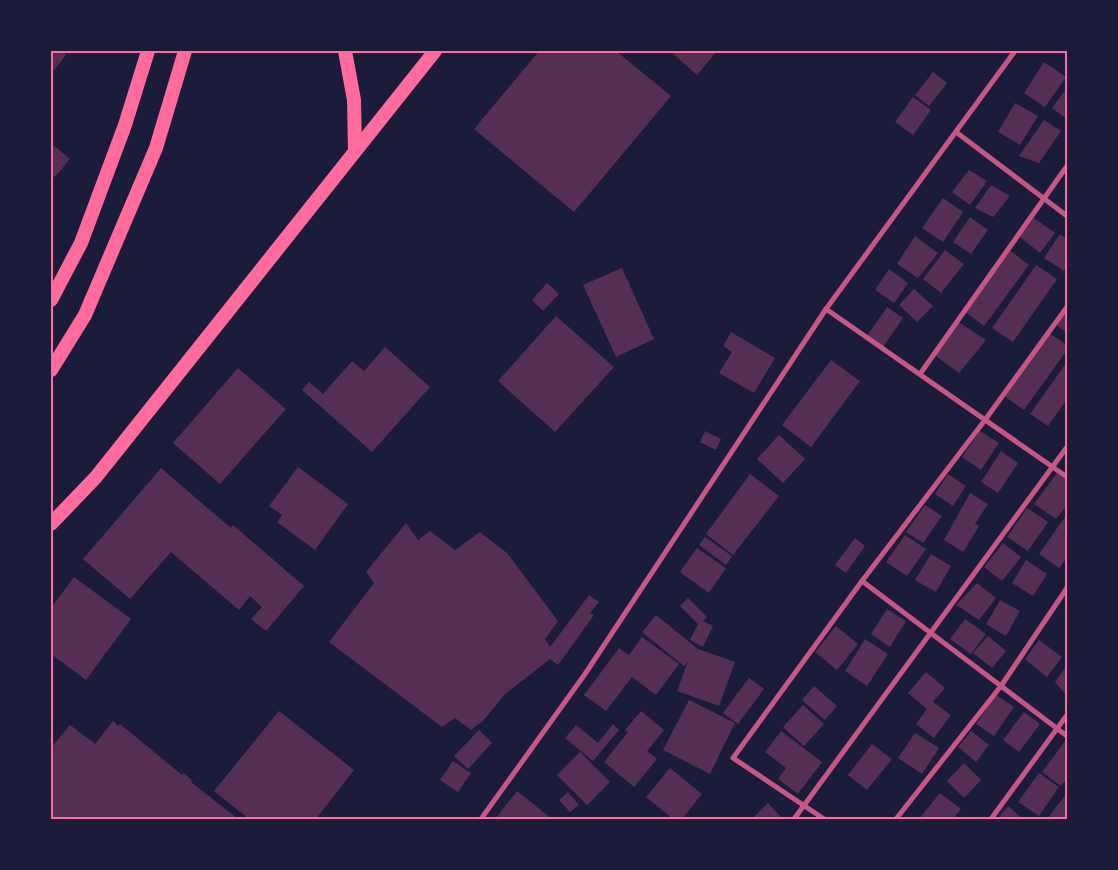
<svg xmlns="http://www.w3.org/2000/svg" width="1118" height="870" viewBox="0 0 1118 870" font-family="'Playfair Display',serif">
<rect width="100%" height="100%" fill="#1b1b3a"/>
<!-- building -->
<g fill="#542f53">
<polygon points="51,51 61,51 66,55 51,74"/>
<polygon points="539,51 616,51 671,96 574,212 474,129"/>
<polygon points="670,51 717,51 697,75"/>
<polygon points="1044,62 1066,77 1045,107 1024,93"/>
<polygon points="933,72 947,83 929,106 915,95"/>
<polygon points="1067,88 1067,119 1052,108"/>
<polygon points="913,97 931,110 913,135 895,122"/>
<polygon points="1015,103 1038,116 1020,145 998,132"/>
<polygon points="1044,120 1061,131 1039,163 1019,156"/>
<polygon points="52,144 70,159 55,177 51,174"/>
<polygon points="969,170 987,181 970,205 952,192"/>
<polygon points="991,185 1010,196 993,217 975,208"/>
<polygon points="943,198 963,212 943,242 922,228"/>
<polygon points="970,217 988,230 971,254 953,242"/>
<polygon points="1034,218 1055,233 1040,253 1020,237"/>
<polygon points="1060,234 1067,239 1067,266 1064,271 1044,258"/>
<polygon points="915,236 938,253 918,278 897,264"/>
<polygon points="1008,249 1029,265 984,326 963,310"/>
<polygon points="945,250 964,264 941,293 923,279"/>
<polygon points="1036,265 1057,279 1013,342 992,328"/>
<polygon points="622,268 654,339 616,357 583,285"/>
<polygon points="889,269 908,283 894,303 875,290"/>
<polygon points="547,283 559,294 543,311 532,300"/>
<polygon points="914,289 933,306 917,322 899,305"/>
<polygon points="887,307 903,318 883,347 867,336"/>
<polygon points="1067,311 1067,333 1056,325"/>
<polygon points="556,316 614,367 555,432 498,381"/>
<polygon points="957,321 986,340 959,373 933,354"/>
<polygon points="731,332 775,358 754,393 719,373 732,352 723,346"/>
<polygon points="1049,333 1067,345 1067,350 1024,410 1004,396"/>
<polygon points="385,347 430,387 372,452 302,390 309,382 323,394 352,361 364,371"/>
<polygon points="831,360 860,381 811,447 782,425"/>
<polygon points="1067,362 1067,399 1048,426 1030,414"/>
<polygon points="238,368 286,409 220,484 173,443"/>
<polygon points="705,431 721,439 716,450 700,442"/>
<polygon points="980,431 999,443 981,470 962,457"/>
<polygon points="779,435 805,459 783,483 757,459"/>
<polygon points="1001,451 1018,463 998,493 981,482"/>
<polygon points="298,467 348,504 315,550 277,522 282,515 269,506"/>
<polygon points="161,468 231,528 233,525 304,586 266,631 251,619 262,607 250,596 239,610 171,552 130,599 83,559"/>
<polygon points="1057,473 1067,480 1067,505 1056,519 1034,504"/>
<polygon points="750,474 779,496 733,555 706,534"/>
<polygon points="948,474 966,486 953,506 935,494"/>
<polygon points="970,493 988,504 975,524 979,526 963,552 944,540"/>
<polygon points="925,505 942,516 923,543 906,532"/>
<polygon points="1027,508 1048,522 1028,551 1007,537"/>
<polygon points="1067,514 1067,558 1059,568 1039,554"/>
<polygon points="406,523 418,540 430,531 455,550 480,532 507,553 558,621 545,639 550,647 589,595 599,602 590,613 594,615 558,665 550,659 504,695 484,720 471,730 455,718 442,727 329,642 374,583 366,572"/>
<polygon points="905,535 926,549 907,576 886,562"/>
<polygon points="705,537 732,556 726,565 699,545"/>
<polygon points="855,538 865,546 846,573 835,565"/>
<polygon points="1003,543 1021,557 1002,581 984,567"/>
<polygon points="697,548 726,568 709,593 680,572"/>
<polygon points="931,554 951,566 936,592 915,580"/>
<polygon points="1026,560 1047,574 1033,596 1012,583"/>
<polygon points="74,577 131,619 86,680 51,654 51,608"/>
<polygon points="977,583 996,598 979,620 956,605"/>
<polygon points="688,598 707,617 703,621 713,626 703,647 690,640 698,624 680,606"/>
<polygon points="1000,600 1020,611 1006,636 986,624"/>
<polygon points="887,609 906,621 890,647 871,634"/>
<polygon points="656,615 698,649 735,662 719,706 677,691 688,661 684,666 642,632"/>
<polygon points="965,619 986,634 971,654 950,639"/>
<polygon points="836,626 858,644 837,670 815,652"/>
<polygon points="988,636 1006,651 992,668 973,653"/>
<polygon points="642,637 679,664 656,695 632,677 606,711 584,695 619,648 629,655"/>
<polygon points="865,639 888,654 867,686 845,671"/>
<polygon points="1039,640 1062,657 1047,677 1025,659"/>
<polygon points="1067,665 1067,692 1065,694 1055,682"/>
<polygon points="926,672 945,688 933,702 951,715 934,738 916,724 927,709 908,693"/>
<polygon points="749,678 764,689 738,724 723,713"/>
<polygon points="814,686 837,706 825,720 802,700"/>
<polygon points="996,695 1014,707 994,736 976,724"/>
<polygon points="689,700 735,723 710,774 663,750"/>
<polygon points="803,705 824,724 804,746 783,727"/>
<polygon points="279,711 354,770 316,819 249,819 214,791"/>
<polygon points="641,711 664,730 647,751 657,759 634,787 604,762 628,732 625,730"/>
<polygon points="1024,712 1040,724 1019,752 1003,740"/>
<polygon points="113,721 118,726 120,724 182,775 184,773 192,780 191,782 238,819 51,819 51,748 70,725 95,744"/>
<polygon points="613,724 619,730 593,761 565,738 576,725 598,743"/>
<polygon points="479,730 492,743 468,769 454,756"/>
<polygon points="781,731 822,762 798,794 778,779 786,768 765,752"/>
<polygon points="971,731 989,745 976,762 958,747"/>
<polygon points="915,733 939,748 922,774 898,758"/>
<polygon points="1066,740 1067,779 1061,786 1042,772"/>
<polygon points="872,744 892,759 867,790 848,775"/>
<polygon points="580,752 610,782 587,805 557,775"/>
<polygon points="453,761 471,773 458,792 440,780"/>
<polygon points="964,763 981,780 964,798 947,781"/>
<polygon points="670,768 702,794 682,819 673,819 646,797"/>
<polygon points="1039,773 1059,787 1039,816 1018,802"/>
<polygon points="517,791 552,819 495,819"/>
<polygon points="568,792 579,805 570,812 559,800"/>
<polygon points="940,793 961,809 953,819 919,819"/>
<polygon points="1067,793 1067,819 1047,819"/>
<polygon points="768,803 783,819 752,819"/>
<polygon points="1008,806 1023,819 997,819"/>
</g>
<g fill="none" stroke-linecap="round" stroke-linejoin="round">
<!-- minor -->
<g stroke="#c65784" stroke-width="5">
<polyline points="956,132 1067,216"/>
<polyline points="826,309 1067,477"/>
<polyline points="920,374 1067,166"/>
<polyline points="862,581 1067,736"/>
<polyline points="481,819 585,674 826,309 1015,51"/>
<polyline points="794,819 1067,447"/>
<polyline points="824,819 733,758 862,581 985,420 1067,307"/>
<polyline points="896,819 1001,686 1067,588"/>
<polyline points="991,819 1067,715"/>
</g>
<!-- trunk -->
<g stroke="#ff6b9d" stroke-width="14">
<polyline points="345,51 354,100 355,151"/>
<polyline points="51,300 81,243 125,125 148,51"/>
<polyline points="51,370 85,315 156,148 185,51"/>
<polyline points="51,524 96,477 435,51"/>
</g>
</g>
<!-- border -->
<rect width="1118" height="870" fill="none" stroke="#1b1b3a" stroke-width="105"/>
<rect x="52" y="52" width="1014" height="766" fill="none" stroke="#ff6b9d" stroke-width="2"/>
</svg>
